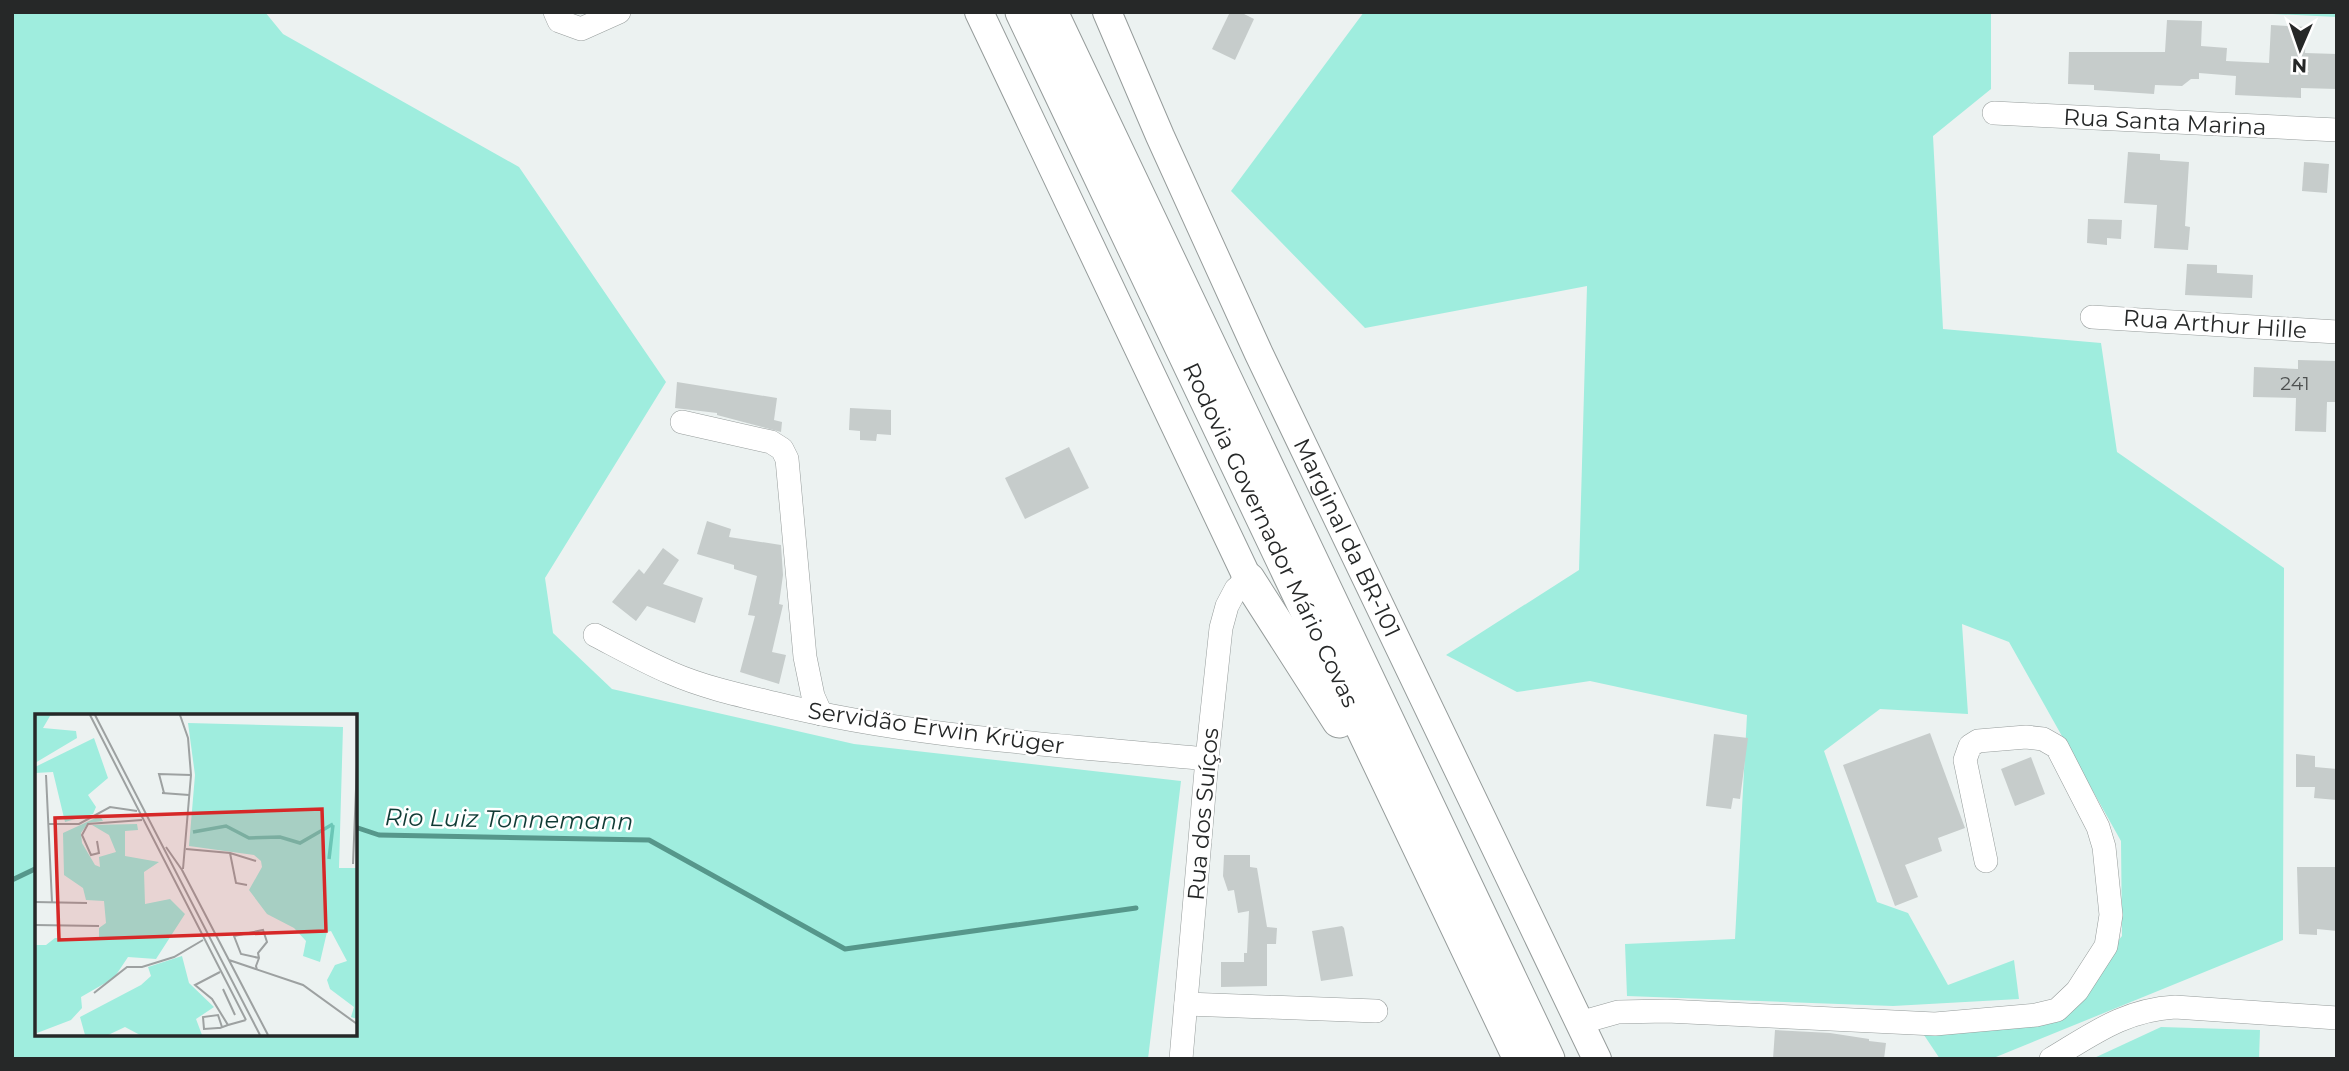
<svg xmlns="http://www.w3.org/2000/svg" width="2349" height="1071" viewBox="0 0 2349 1071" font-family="Montserrat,sans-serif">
<rect width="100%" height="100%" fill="#ecf2f1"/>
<!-- green -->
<g fill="#9fedde" fill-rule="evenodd">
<path d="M12,12h253l18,22 236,133 147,215 -121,196 8,55 59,56 242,55 327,37 -33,278h-1136zM37,716h318v318h-318z"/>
<polygon points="1364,12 1991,12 1991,89 1933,136 1943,329 2101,343 2117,452 2284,568 2283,940 1991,1059 1940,1059 1922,1032 2057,1016 2122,936 2121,841 2009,642 1962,624 1968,714 1880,709 1824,751 1877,902 1908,913 1948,985 2014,960 2019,999 1893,1006 1627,996 1625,944 1735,939 1747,715 1590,681 1517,692 1446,655 1579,570 1587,286 1365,328 1231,191"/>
<polygon points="2231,12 2337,12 2337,17"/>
<polygon points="2161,1027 2260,1030 2259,1059 2092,1059"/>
</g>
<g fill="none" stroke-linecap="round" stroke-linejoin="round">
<!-- stream -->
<g stroke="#56978b" stroke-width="5">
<polyline points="355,827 379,835 649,840 845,949 1136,908"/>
<polyline points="12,880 37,868"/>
</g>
</g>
<!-- building -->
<g fill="#c6cccb">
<polygon points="1230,12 1240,12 1254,19 1235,60 1212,49"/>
<polygon points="2167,20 2202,21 2201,46 2227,48 2226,61 2269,63 2271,25 2306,27 2305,53 2337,54 2337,89 2301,88 2301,98 2235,95 2236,76 2199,73 2199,79 2191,79 2182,86 2155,85 2154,94 2094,90 2094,85 2068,84 2069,52 2165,52"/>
<polygon points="2128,152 2160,154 2160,160 2189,162 2185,226 2190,227 2188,250 2154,248 2157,205 2124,203"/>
<polygon points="2304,162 2329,164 2327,193 2302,191"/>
<polygon points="2088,219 2122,220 2121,239 2107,238 2107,245 2087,243"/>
<polygon points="2187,264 2217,265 2217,273 2253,275 2252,298 2185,295"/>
<polygon points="2298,360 2337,361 2337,402 2327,402 2326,432 2295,431 2296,398 2253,397 2254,367 2298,369"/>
<polygon points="677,382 777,398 774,420 782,422 781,432 717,415 717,413 675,408"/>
<polygon points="850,408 891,410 891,435 877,434 876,441 860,440 860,431 849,430"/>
<polygon points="1069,447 1089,488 1025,519 1005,478"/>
<polygon points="707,521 731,529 729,537 781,545 783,575 779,604 783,605 772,652 786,655 779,684 740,672 755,616 748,615 757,576 734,569 734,565 697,554"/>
<polygon points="663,548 679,560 663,584 703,598 695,623 647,606 636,621 612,602 639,569 644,574"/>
<polygon points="1930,733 1965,828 1938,838 1942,851 1905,865 1918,897 1895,906 1843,765"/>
<polygon points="1714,734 1748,738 1740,799 1733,798 1731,809 1706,806"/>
<polygon points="2296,754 2315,756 2315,767 2337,769 2337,800 2314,798 2315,787 2296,787"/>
<polygon points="2031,757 2045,794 2015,806 2001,769"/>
<polygon points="1224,855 1250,855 1250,867 1257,868 1267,927 1277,928 1276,944 1267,944 1267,986 1221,987 1221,962 1244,962 1244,953 1247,953 1249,911 1238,913 1234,890 1228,891 1223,876"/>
<polygon points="2297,867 2337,867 2337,931 2317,929 2317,935 2299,934"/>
<polygon points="1342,926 1344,928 1353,976 1321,981 1312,931"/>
<polygon points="1775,1030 1830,1033 1869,1039 1869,1041 1886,1043 1884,1059 1773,1059"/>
</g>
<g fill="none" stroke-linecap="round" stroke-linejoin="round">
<defs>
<g id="minor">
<polyline points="555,12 559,21 581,29 619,12"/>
<polyline points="1994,113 2337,130"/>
<polyline points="2092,317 2337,332"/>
<polyline points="682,422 771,442 782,449 787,459 805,657 813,696 821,714"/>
<path d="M595,635c25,13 50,27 76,38 32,14 68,22 102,30 142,35 289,42 434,56"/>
<polyline points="1186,1004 1376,1011"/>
<polyline points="1579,1023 1618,1012 1667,1011 1935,1024 2036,1015 2057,1010 2077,991 2106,946 2111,915 2104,847 2098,827 2057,747 2043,739 2026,737 1978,741 1970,746 1965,760 1986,861"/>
<polyline points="1181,1059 1207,759 1221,628 1227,606 1236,589 1248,579"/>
<path d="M2051,1059c42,-25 73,-49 124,-52l162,11"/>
</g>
<g id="major">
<polyline points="979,12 1248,579"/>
<path id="s1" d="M1107,12l53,124 99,218 338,705"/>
</g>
<g id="highway">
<path id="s2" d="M1022,12l498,1047"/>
<polyline points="1051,12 1548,1059"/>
<polyline points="1248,579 1339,721"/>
</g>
</defs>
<!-- minor casing -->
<use href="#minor" stroke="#969c9b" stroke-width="24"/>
<!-- major casing -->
<use href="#major" stroke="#969c9b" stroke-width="30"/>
<!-- highway casing -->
<use href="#highway" stroke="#969c9b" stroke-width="35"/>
<!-- minor -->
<use href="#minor" stroke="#fff" stroke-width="23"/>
<!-- major -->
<use href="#major" stroke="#fff" stroke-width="28"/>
<!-- highway -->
<use href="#highway" stroke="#fff" stroke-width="33"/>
</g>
<g text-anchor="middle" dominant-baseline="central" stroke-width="5" stroke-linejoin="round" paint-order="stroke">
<!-- number labels -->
<g font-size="19" fill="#4e5151">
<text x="2295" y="383">241</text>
</g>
<!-- street labels -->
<g font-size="23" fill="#262828" stroke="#fff">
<text transform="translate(2165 122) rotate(3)">Rua Santa Marina</text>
<text transform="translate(2215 324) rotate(4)">Rua Arthur Hille</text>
<text stroke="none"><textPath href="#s2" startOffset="579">Rodovia Governador Mário Covas</textPath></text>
<text stroke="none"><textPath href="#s1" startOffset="578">Marginal da BR-101</textPath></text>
<text transform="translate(936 728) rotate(8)">Servidão Erwin Krüger</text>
<text transform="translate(1203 814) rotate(-85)">Rua dos Suíços</text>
</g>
<!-- water labels -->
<g font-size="24" font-style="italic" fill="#103b35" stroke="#fff">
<text transform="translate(509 819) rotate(1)">Rio Luiz Tonnemann</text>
</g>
</g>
<!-- overview -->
<g transform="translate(35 714)">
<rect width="322" height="322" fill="#ecf2f1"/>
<path d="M0,1h25l-10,1 -7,12 33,3 1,7 -42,25zM153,9l155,4 -4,141h18v151l-6,-2 3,-10 -24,-18 -3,-9 8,-15 12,-4 -16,-30 -4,1 -7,30 -17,-6 3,-15 -12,-13 -27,-14 -18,-24 13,-23 -1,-6 -7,-6 -65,-9 6,-71zM59,24l14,40 -20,17 8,12 -3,7 -28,8 -12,-50 -18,1v-6zM65,102l3,5 -15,2 -7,10 1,10 13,22 5,2 -1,-10 17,-5 -7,-17 -17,-10 45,-1 1,6 -13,1v25l34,6 -15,10 1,32 25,-5 15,15 -29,45 -28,-2 -14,21 -33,19 1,11 -11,12 -34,13 -2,-88h11l9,-7h44v-10l7,-5 -2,-22 -18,-1 -3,-12 -19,-13 -1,-42zM147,242l7,27 25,24 -18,12 6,16h-62l-15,-8 -17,8h-23l-5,-18 61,-32 10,-9 -3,-9z" fill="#9fedde"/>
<path fill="none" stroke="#6bc6b6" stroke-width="3.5" d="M158,118l33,-6 23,12 31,-1 20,6 33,-19M294,145l4,-34"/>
<path fill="none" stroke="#9da1a1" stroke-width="2" d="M55,1l156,305M60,1l165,320M145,1l8,23 3,37 -8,94M11,61l6,127M127,79l27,2M129,79l-5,-19 32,1M13,110h31l31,-17 27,4M62,127l2,12 -8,2 -9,-20 6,-11 54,-4M131,133l16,23M151,135l44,4 26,8M195,139l6,30 11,2M318,150l4,-100M147,156l86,165M0,188l52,1M0,211l64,1M194,246l74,25 54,39M222,256l-1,-4 3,-8 -1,-5 9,-11 -4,-12 -29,6 7,18 18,4M185,258l-25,13 17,14 16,26 18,-5M188,275l12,26M59,279l33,-26h15l32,-10 29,-17M187,313l-4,-12 -15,2 1,12 14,-1h2l8,-3"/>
<path fill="#d62828" fill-opacity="0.15" stroke="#d62828" stroke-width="3.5" d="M287,95l4,122 -267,9 -4,-122z"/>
<rect width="322" height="322" fill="none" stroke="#262828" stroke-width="3.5"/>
</g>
<!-- border -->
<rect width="2349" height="1071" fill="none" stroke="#262828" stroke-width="28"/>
<!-- north arrow -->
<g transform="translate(2300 49) rotate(182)" stroke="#ffffff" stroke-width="5" paint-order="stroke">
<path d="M0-5L12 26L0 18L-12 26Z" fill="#262828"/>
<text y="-10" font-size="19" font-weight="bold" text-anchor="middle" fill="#262828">N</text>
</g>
</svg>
